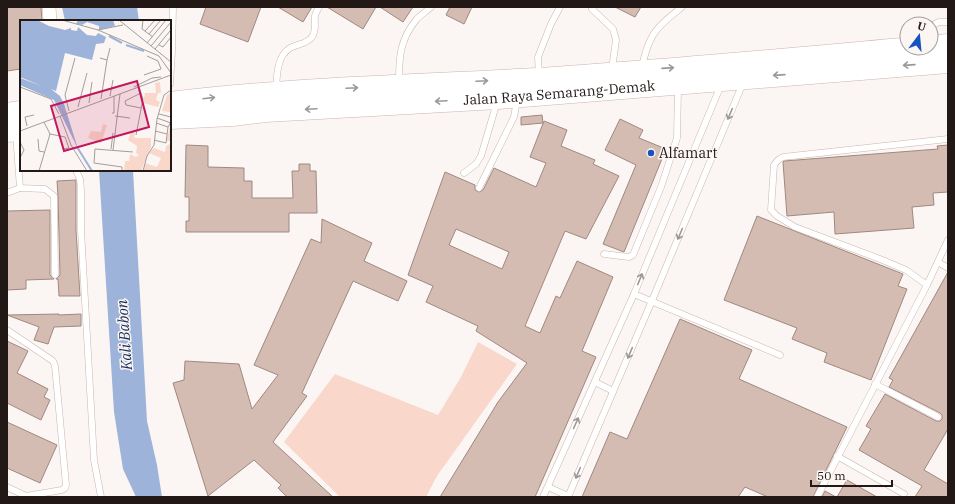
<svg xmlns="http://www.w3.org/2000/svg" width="955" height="504" viewBox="0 0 955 504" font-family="'IBM Plex Serif',serif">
<rect width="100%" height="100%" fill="#fbf6f4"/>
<!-- green -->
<polygon fill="#f9d8cb" points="478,342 517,364 437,476 426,497 340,497 284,442 335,374 438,415 461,377"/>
<!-- water -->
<g fill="#9db3d9">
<polygon points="62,7 137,7 139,21 65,21"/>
<polygon points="99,170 133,170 147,421 157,465 162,497 136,497 123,469 114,412"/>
</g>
<!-- building -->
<g fill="#d4bcb2" stroke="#9f8880" fill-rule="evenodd">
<polygon points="7,7 41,7 42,21 21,21 21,69 7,71"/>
<polygon points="206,7 261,7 248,42 200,24"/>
<polygon points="278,7 312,7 303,22"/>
<polygon points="327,7 376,7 363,29"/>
<polygon points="380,7 413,7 403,22"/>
<polygon points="450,7 472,7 464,24 446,15"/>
<polygon points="615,7 641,7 635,17"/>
<polygon points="542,115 543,123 521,125 521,117"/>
<polygon points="620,119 643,130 639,138 666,149 624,252 603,244 636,165 605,150"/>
<path d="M544,121l23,9 -6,16 34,14 -2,4 26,12 -33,63 -21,-8 -40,95 15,7 16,-37 4,2 17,-37 36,16 -31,74 14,6 -61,140h-95l58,-95 29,-39 -51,-32 2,-5 -52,-24 7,-16 -25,-11 37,-103 30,13v5l4,2 4,-2 11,-22 42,19 10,-24 -16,-6zM456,229l53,23 -7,17 -53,-24z"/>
<polygon points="186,145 208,146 208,167 244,168 244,181 252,181 252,198 293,198 292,171 299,171 299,164 310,164 310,171 316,171 317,213 289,213 289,232 186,232 186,221 189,221 189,197 185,197"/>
<polygon points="948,145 948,192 933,193 934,205 912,207 914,228 835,234 834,212 787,216 783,162 784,161 938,149 937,146"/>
<polygon points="76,180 76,230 80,296 59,296 58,279 56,279 60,275 58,196 57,181"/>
<polygon points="50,210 50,275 54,279 26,280 26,289 7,290 7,211"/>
<polygon points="757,216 903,274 898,286 907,289 871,380 824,362 827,353 792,339 797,328 724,300"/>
<polygon points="322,219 372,243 364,261 407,281 398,301 353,281 302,393 307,396 273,442 333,497 287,497 278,488 281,485 254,460 208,496 173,383 184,380 185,361 239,364 252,409 278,375 254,365 311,239 321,243"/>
<polygon points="948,272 948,429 924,470 948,484 948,497 915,497 922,486 859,450 871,429 866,426 885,394 936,421 940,421 942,419 942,415 940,413 889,387 893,380 889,378"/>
<polygon points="59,314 59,315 81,314 81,326 54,327 48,344 34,340 39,327 7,315"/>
<polygon points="680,319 752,350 739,379 847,427 813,497 768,497 745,487 738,497 582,497 610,432 627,439"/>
<polygon points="7,341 28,351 17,373 48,389 44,397 50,400 41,420 7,403"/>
<polygon points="7,422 57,445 40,483 7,468"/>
<polygon points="847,480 877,497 837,497"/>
<polygon points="825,491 836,497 822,497"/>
</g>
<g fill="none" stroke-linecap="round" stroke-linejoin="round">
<defs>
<g id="lane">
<polyline points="592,9 613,29 616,40 612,69"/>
<polyline points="931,26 939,22 948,22"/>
<path d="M642,67c2,-9 4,-19 9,-28 6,-13 20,-23 31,-32"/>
<polyline points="539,75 538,57 551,24 560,7"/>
<path d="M399,82c0,-26 1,-42 17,-62 4,-5 10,-8 15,-13"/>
<polyline points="170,84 172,51 173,7"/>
<path d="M276,88c1,-13 1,-32 14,-40 8,-5 16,-3 22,-11 5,-7 2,-14 3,-21 0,-3 3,-6 4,-9"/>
<polyline points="76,170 80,179 81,190 81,230 94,460 101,497"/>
<polyline points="464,173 476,164 481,156 497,102"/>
<polyline points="20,188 45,189 54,196 55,275"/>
<polyline points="479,188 514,117 517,100"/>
<polyline points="7,193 20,188 16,134"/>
<polyline points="604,254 629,257 633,255 661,187 677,138 678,88"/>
<polyline points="938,262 948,268"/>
<polyline points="927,285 906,270 880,259 795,227 777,216 771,210 774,165 778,160 783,157 948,139"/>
<polyline points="634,294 780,355"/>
<polyline points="7,330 53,361 55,366 66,485 65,488 62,490 26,496 7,487"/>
<polyline points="595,382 613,391"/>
<polyline points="875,384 938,417"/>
<polyline points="837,456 904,494"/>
<polyline points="548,487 568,496"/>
<polyline points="543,497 634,294 721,85"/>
<polyline points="568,497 651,303 743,83"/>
<polyline points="817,497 927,285 948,240"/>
</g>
<polyline id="street" points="49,7 50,21"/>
<g id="highway">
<polyline points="931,47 948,45"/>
<path d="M170,103c122,-15 244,-17 367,-24 126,-8 252,-20 377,-31"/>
<polyline points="7,114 21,112"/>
<path id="s1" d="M170,118l62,-3 34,-4 232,-13 450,-36"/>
<polyline points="7,131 21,130"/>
</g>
</defs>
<!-- lane casing -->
<use href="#lane" stroke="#ccb4ab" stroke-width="7"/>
<!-- street casing -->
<use href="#street" stroke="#ccb4ab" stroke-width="14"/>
<!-- highway casing -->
<use href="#highway" stroke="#ccb4ab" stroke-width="23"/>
<!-- lane -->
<use href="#lane" stroke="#fff" stroke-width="6"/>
<!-- street -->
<use href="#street" stroke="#fff" stroke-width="13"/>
<!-- highway -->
<use href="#highway" stroke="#fff" stroke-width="22"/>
</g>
<!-- one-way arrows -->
<defs><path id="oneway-shaft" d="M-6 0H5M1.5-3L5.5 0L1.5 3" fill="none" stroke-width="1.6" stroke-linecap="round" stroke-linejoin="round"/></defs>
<g stroke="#9c9896">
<use href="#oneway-shaft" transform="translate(909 65) rotate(176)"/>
<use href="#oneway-shaft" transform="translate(668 68) rotate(-4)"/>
<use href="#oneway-shaft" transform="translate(779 75) rotate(176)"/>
<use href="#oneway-shaft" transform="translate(482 81) rotate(-3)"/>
<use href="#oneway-shaft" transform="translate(352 88) rotate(-3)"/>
<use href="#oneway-shaft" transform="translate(209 98) rotate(-7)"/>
<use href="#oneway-shaft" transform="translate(441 101) rotate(177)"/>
<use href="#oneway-shaft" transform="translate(311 109) rotate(177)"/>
<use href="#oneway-shaft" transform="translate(730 114) rotate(113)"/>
<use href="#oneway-shaft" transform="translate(680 234) rotate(113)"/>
<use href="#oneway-shaft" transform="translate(640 279) rotate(-68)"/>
<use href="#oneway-shaft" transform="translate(630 353) rotate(113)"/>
<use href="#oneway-shaft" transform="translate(576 423) rotate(-66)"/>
<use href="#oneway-shaft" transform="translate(578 473) rotate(113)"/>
</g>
<!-- markers -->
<circle fill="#1852be" stroke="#fbf6f4" stroke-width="1.5" cx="651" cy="153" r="4"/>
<g text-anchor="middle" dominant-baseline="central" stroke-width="3" stroke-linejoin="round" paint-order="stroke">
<!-- street labels -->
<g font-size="14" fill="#221916" stroke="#fbf6f4">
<text stroke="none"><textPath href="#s1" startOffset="390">Jalan Raya Semarang-Demak</textPath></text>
</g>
<!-- poi labels -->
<g font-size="14" fill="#221916" stroke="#fbf6f4" text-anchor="start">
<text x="659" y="153">Alfamart</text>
</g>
<!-- water labels -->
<g font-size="15" font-style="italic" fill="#142d5c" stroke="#fbf6f4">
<text transform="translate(124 335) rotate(-94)">Kali Babon</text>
</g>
</g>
<!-- overview -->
<g transform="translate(20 20)">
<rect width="151" height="151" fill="#fbf6f4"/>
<path d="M140,62l1,11h-3l-2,7 4,2 -2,5 -15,-4 2,-10h11l-1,-10zM151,73v19l-9,-1 5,-16zM83,104l4,1 -6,18 -13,-5 3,-7 10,1zM151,104v47h-28l2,-8 12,4 4,-9 -12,-5 5,-5 11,4 1,-6 4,-2v-3h-4zM111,112l4,1 -1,5h17v9l-10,24h-17l1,-10h4l1,-7 6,3 3,-2 -3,-2 1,-7 -9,-6z" fill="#f9d8cb"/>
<path d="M0,0h17l12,6 16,4 6,-2v2l6,1 1,-4 9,8 9,1 2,-3 8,4 -2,6 -8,1 -4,16 -27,-7 -9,38 -5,-2 9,7 4,8 14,45 -24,-49 -34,-15v-7l22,8 -22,-9zM58,0h35l2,6 -16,4v-4l-12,-4 -5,3 -6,-1z" fill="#9db3d9"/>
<path fill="none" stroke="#9db3d9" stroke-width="2" d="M89,16l13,7M106,25l18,6M57,127l15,24"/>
<path fill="none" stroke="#a49e9b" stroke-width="1" d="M42,0l36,10 61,26 12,17M99,0l52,42M123,0l-1,9 11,8M78,10l25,-5M125,11l10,-11M129,14l12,-14M127,23l19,-23M139,25l4,2 8,-10M131,26l20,-24M135,29l15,-18M80,38l7,2 -6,39M87,40l3,-12M124,55l17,-6 -3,-8 -11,-5M0,67l31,12 8,15M114,67l18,-9 9,-1M119,67l2,6 -16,8 1,4 15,3M90,76l3,-16M69,83l3,-21M58,87l9,-34M49,91l-4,-16 10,-37M92,93h2v-17M139,94l12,3M40,96l11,29 16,26M95,96l15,2M137,98l14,5M24,102l6,12 15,3 4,11 -6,1M136,103l12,4M7,106l-2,-9 9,-2M0,111l151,-56M135,111l12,3M116,115l7,-36 -2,-6M18,119l1,12 5,1M134,120l12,3 2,-16 3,-5M0,122l4,8 -4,8M91,129l2,-16M93,130l7,-56M19,151l11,-37M102,151v-4l-28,-4 1,-14 38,3M123,151l4,-15 7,-11 3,-26 7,-24 7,-5"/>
<path fill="#c2185b" fill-opacity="0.15" stroke="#c2185b" stroke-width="2" d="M117,61l12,46 -85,24 -13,-45z"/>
<rect width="151" height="151" fill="none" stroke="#221916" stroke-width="2"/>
</g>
<!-- border -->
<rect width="955" height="504" fill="none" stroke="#221916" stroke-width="16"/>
<!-- north arrow -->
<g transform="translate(919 36) rotate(16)"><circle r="19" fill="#fbf6f4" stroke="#a49e9b"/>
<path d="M0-3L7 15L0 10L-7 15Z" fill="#1852be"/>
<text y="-6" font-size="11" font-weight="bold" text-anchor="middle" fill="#221916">U</text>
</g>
<!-- scale -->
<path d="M811 480v6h81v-6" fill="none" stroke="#221916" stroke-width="2"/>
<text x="817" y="480" font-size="12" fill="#221916" stroke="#fbf6f4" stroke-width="3" paint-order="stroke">50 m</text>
</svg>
